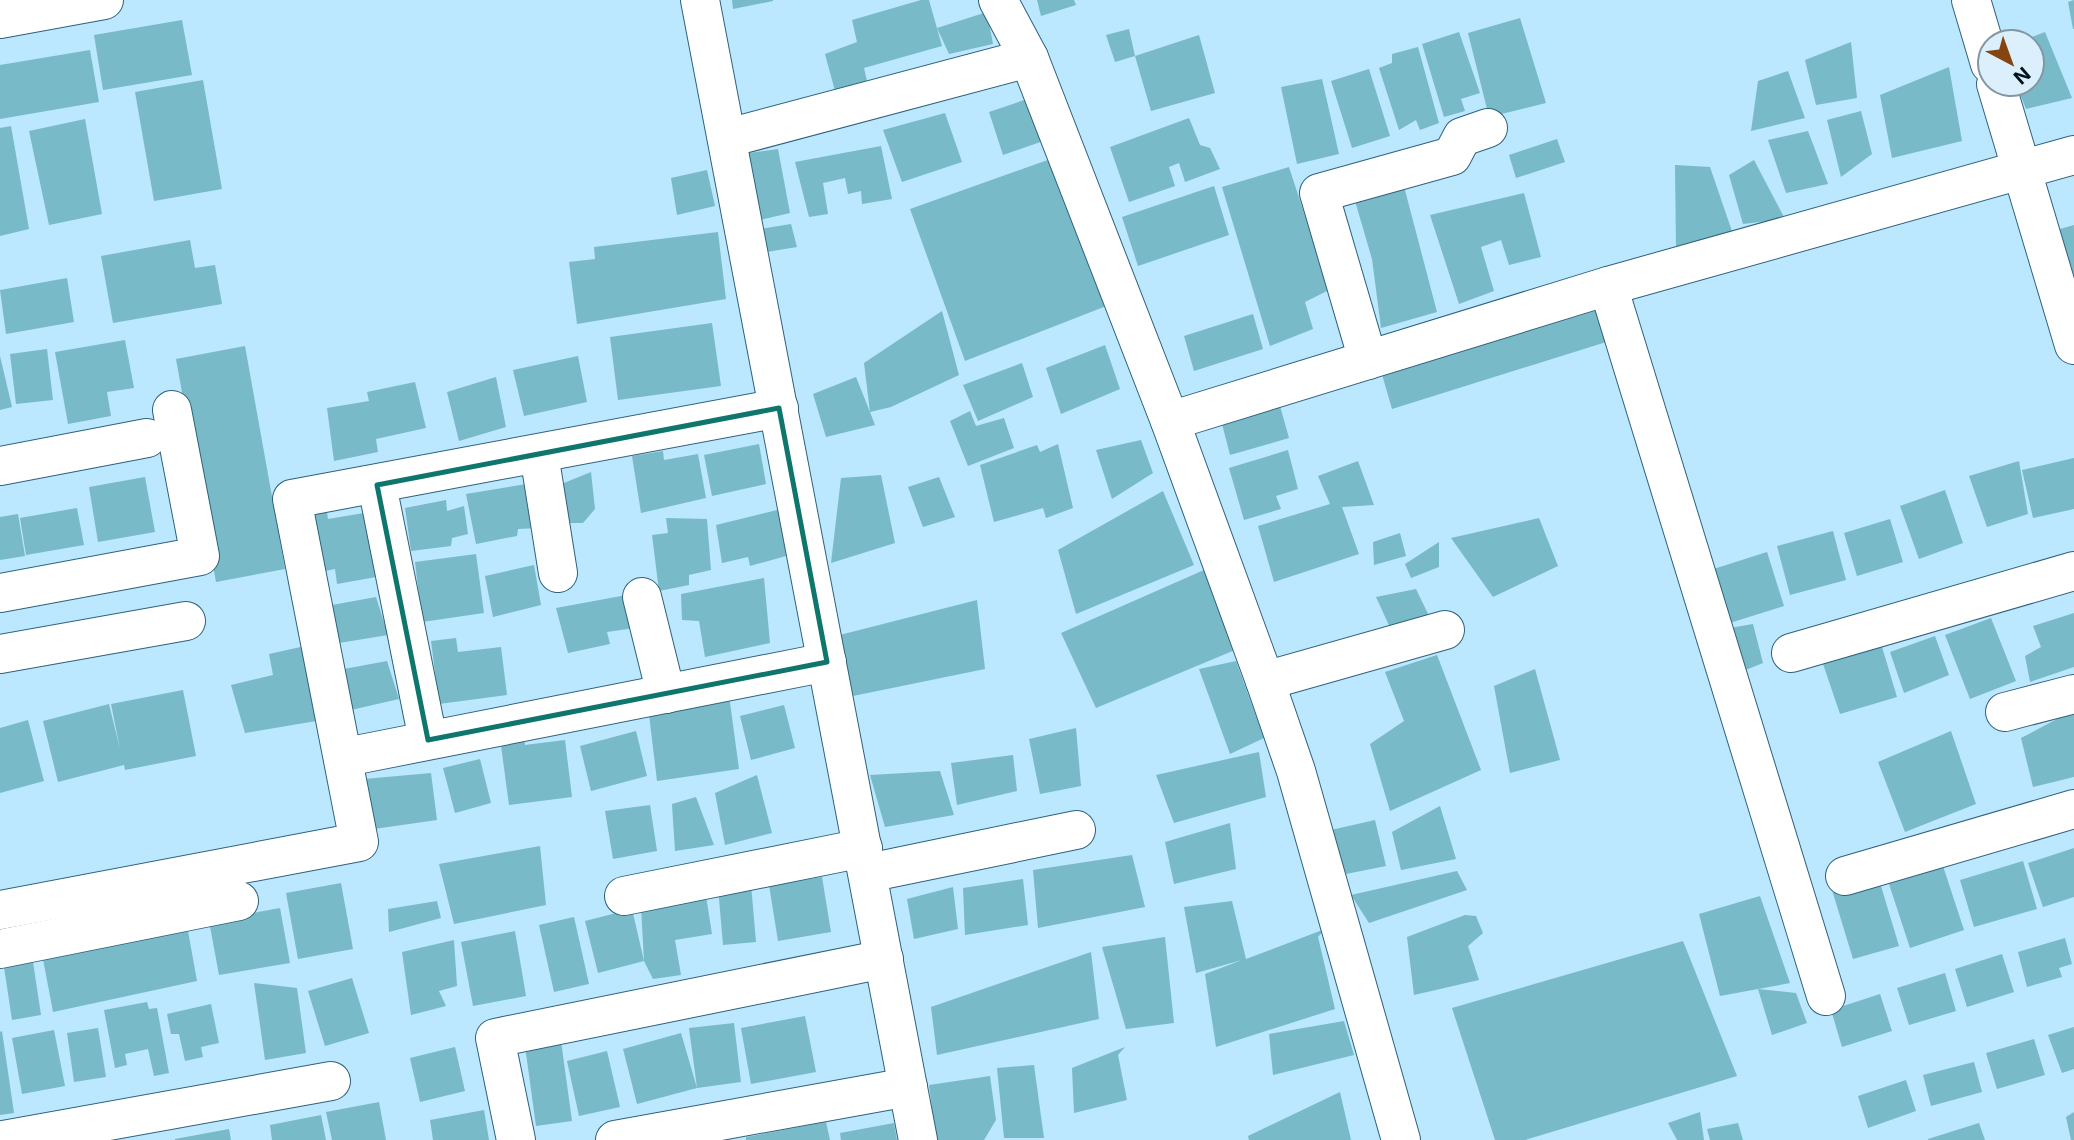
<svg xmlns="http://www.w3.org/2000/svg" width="2074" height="1140" viewBox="0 0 2074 1140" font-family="Inter,sans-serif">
<rect width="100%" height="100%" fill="#bbe7ff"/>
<!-- building -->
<g fill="#78bac8">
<polygon points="732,0 773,0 773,1 733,9"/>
<polygon points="921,0 929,0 942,46 864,68 867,81 835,91 825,54 857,42 852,20"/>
<polygon points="1037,0 1074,0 1076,5 1041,16"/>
<polygon points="2074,0 2074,29 2073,29 2068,2"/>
<polygon points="987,12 993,44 949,54 937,28"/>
<polygon points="1520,18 1546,103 1489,117 1468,33"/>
<polygon points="182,20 192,75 103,90 94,35"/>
<polygon points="1129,29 1135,56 1115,62 1106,35"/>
<polygon points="1459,32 1480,93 1461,99 1465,111 1444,117 1422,44"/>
<polygon points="2045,32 2072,98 2026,109 2016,84 2032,84 2032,42 2019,42"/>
<polygon points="1199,35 1215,93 1151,111 1135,56"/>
<polygon points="1851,42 1857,98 1816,105 1805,60"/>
<polygon points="1418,47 1439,123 1420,130 1416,120 1399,130 1379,68 1392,63 1392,54"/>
<polygon points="90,50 99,102 0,119 0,65"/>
<polygon points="1949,67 1962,141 1892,158 1880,95"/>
<polygon points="1369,69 1390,136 1352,148 1331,81"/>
<polygon points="1788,71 1805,118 1751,131 1758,81"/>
<polygon points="1322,79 1339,154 1297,164 1281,87"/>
<polygon points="203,80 222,189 154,201 135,92"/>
<polygon points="1036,96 1052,138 1003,155 989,112"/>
<polygon points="1861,111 1872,154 1841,177 1827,120"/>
<polygon points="945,113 962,162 902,182 883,130"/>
<polygon points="1189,118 1200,145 1210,148 1220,169 1185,182 1179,163 1169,167 1175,186 1129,202 1110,147"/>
<polygon points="85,119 102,214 49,225 29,131"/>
<polygon points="11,126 29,229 0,236 0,128"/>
<polygon points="1808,131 1828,184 1786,193 1768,140"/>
<polygon points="1557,139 1565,162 1516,178 1509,155"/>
<polygon points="881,146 892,199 862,204 861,191 848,194 845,178 823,183 828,214 809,217 795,162"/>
<polygon points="778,149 790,213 756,221 741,154"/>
<polygon points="1059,156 1114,303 965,361 910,209"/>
<polygon points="1754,160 1785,219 1743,224 1729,175"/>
<polygon points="1675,165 1710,167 1735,240 1676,248"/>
<polygon points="1289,167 1329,290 1305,302 1313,329 1270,346 1222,187"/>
<polygon points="707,170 715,206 677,215 671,178"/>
<polygon points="1401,175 1437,312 1381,328 1372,259 1350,184"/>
<polygon points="1214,186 1229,235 1138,266 1122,217"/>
<polygon points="1524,193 1541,257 1509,265 1501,240 1481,247 1494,291 1459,304 1430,215"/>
<polygon points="791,224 797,247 760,253 754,230"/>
<polygon points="2074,225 2074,316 2046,233"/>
<polygon points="718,232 726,299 577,324 569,262 595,259 594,247"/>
<polygon points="190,240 195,268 215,265 222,304 113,323 101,256"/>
<polygon points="67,278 74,322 6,334 0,290"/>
<polygon points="1607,293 1619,338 1392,409 1379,364"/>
<polygon points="942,311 959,375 891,407 870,412 875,425 826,437 813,394 856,377 870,412 864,363"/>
<polygon points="1253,314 1263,349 1194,371 1184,336"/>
<polygon points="712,323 721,386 618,400 610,337"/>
<polygon points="125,340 134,388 107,392 111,416 68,424 55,352"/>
<polygon points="1105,345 1120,389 1061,414 1046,368"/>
<polygon points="245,346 285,569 216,582 176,359"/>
<polygon points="47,349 53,400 16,404 10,354"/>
<polygon points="0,356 12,407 0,410"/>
<polygon points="578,356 587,402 524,416 513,370"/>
<polygon points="1022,363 1033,397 978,421 963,385"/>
<polygon points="496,377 506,427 459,441 447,392"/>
<polygon points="415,382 426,428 376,439 378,452 334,461 327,408 369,401 367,392"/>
<polygon points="1278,399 1289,438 1230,455 1221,420"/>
<polygon points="970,411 976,426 1004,418 1014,448 968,466 950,421"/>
<polygon points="1141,440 1153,473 1112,499 1096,450"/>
<polygon points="759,444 766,484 712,496 704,455"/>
<polygon points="1058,444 1073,508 1046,518 1043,508 994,522 980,465 1037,445 1040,452"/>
<polygon points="1288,450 1298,489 1276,496 1281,509 1244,520 1229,468"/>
<polygon points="663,451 664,460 698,454 706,498 641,513 632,456"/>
<polygon points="2074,458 2074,509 2033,518 2022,470"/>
<polygon points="1358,461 1374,505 1342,507 1359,554 1274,582 1258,526 1330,504 1318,476"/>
<polygon points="2019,461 2028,514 1987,527 1969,476"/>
<polygon points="591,472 595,509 583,523 561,523 559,485"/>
<polygon points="881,475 895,543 831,563 841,478"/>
<polygon points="145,477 155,532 98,542 89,487"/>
<polygon points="939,477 955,517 923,527 908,487"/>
<polygon points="533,483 539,528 518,529 517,536 476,544 466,494"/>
<polygon points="1945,490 1963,543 1919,559 1900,506"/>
<polygon points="1163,491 1194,565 1076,614 1058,550"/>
<polygon points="446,500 447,511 464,506 468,534 452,538 451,546 411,551 405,508"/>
<polygon points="326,506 328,519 364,513 376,577 337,584 335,569 315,573 304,510"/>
<polygon points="77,508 84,545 26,555 20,518"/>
<polygon points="781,509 786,556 750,566 748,557 722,563 716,525"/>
<polygon points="18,514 25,556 0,560 0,517"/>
<polygon points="666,518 707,519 711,570 689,575 689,585 659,591 652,535 668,533"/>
<polygon points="1539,518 1558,566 1493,597 1451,538"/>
<polygon points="1890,519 1903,562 1857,576 1844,533"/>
<polygon points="1833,531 1846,580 1790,595 1777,546"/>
<polygon points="1400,533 1406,556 1374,565 1373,542"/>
<polygon points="1439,542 1439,567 1411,578 1405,564"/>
<polygon points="1767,552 1784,606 1717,627 1701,573"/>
<polygon points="476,554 484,613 422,622 415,562"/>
<polygon points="534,565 541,605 493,617 485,576"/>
<polygon points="1204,570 1235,650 1096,708 1061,633"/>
<polygon points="764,578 770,643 705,657 699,621 682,620 681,594"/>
<polygon points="1416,589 1430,618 1393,634 1376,597"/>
<polygon points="632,594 641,627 607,632 610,644 568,653 556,608"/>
<polygon points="376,597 388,635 339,643 332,605"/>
<polygon points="977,600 985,669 848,697 832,637"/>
<polygon points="2074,613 2074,667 2030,682 2025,656 2041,647 2033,626"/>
<polygon points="1991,618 2016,681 1970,699 1945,635"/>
<polygon points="1753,624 1763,663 1738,673 1724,629"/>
<polygon points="1935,636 1949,675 1904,693 1890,652"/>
<polygon points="456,638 458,652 501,647 507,695 439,704 431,641"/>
<polygon points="314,644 328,719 245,733 231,685 273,675 269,654"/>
<polygon points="1882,647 1897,697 1840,714 1821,658"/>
<polygon points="1437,655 1481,770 1390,811 1370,744 1404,721 1385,672"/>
<polygon points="387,661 399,699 351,710 344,669"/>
<polygon points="1236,661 1264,738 1230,754 1199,669"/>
<polygon points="1535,669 1560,760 1510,773 1494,686"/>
<polygon points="183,690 196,756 125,770 124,765 58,782 43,721 109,704 120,749 111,704"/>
<polygon points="729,695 739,769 657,781 648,706"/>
<polygon points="784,705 795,748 751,760 740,716"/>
<polygon points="2074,710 2074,777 2033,787 2021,738"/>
<polygon points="28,720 44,781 0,793 0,728"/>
<polygon points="1076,728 1081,786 1040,794 1029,739"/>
<polygon points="636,731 647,776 591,791 580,746"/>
<polygon points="1951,731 1976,804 1905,832 1878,762"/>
<polygon points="524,735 525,745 565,740 572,797 509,805 500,738"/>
<polygon points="1259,752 1266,797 1174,823 1156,775"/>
<polygon points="1013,755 1017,791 957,805 951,763"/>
<polygon points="480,759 491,803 455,813 443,768"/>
<polygon points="940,771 954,815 885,827 870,775"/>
<polygon points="431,773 437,820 360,831 353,780"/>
<polygon points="757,775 772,833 725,845 715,793"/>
<polygon points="696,797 714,845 675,851 672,804"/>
<polygon points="650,805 657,851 613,859 605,811"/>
<polygon points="1440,806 1456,859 1401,870 1392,832"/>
<polygon points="1375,820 1386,866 1346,874 1331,830"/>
<polygon points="1230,823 1236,869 1174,884 1165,842"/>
<polygon points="540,846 546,905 454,924 439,864"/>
<polygon points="2074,848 2074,897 2043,907 2028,863"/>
<polygon points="1132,855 1145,907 1038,928 1033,870"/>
<polygon points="2023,861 2037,909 1974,927 1960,880"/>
<polygon points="1943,866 1964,930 1910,948 1889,884"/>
<polygon points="1457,871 1467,890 1369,923 1351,895"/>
<polygon points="1878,876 1899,946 1853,959 1832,890"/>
<polygon points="822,877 831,932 778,941 769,885"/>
<polygon points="1023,879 1028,925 965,935 963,888"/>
<polygon points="341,883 353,949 298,959 286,893"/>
<polygon points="751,884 756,942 723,945 718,887"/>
<polygon points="953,887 958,929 914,939 907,899"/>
<polygon points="706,896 712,934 675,940 681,975 653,979 644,961 641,907"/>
<polygon points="1760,896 1790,983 1758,989 1796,993 1807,1023 1772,1035 1758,989 1720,996 1699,914"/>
<polygon points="437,901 441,918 389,932 388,909"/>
<polygon points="1232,901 1246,959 1325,929 1318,937 1335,1009 1216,1047 1205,974 1242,960 1196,973 1184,907"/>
<polygon points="280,908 290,963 219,975 209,921"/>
<polygon points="632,909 644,961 598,973 585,921"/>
<polygon points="1465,915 1476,916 1483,933 1468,946 1479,980 1414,995 1407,937"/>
<polygon points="574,917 589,984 554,992 539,925"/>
<polygon points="188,931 197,981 53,1012 43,959"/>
<polygon points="515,931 526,996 473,1006 461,942"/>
<polygon points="1165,937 1174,1023 1126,1029 1102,947"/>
<polygon points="2065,938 2072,964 2059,968 2062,977 2027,987 2018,952"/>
<polygon points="454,940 457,986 439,991 446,1006 411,1015 402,952"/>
<polygon points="1683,941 1737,1076 1525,1140 1495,1140 1452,1008"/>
<polygon points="1091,952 1099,1019 937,1055 931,1007"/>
<polygon points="2002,954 2014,992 1967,1007 1955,969"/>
<polygon points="33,962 41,1015 12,1020 4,967"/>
<polygon points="1945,973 1956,1011 1909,1025 1897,988"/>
<polygon points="352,978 369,1033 325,1046 308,991"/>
<polygon points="254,983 297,988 306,1053 265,1060"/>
<polygon points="1880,994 1892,1031 1842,1047 1831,1010"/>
<polygon points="147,1002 149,1009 157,1008 169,1073 154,1076 148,1049 125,1054 127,1065 115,1068 104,1010"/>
<polygon points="211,1004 219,1043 201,1047 203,1057 185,1061 179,1034 171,1034 167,1014"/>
<polygon points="805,1016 816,1072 751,1084 741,1028"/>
<polygon points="1344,1021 1354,1055 1273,1075 1269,1034"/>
<polygon points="734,1023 741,1082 697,1088 637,1104 623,1049 681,1033 697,1088 689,1028"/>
<polygon points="2074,1027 2074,1069 2062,1073 2048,1035"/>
<polygon points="98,1028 106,1077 74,1082 67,1033"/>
<polygon points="54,1030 65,1086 22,1094 12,1038"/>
<polygon points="2,1031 14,1113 0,1115 0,1032"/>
<polygon points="2034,1039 2045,1075 1997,1089 1986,1053"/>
<polygon points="561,1041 572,1121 536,1126 525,1046"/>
<polygon points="455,1047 465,1091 420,1102 410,1058"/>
<polygon points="1125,1047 1118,1055 1127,1100 1074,1113 1072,1068"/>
<polygon points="607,1051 620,1107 579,1116 567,1061"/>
<polygon points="1974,1062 1982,1092 1931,1106 1923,1075"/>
<polygon points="1034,1065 1044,1138 1004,1138 997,1068"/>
<polygon points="990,1076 996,1120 984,1140 936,1140 929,1085"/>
<polygon points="1906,1080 1916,1111 1868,1128 1858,1096"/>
<polygon points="1340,1092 1351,1140 1249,1140 1248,1136"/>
<polygon points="379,1102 386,1140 332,1140 326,1112"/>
<polygon points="484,1110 489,1140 433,1140 430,1120"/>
<polygon points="1700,1112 1704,1140 1677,1140 1668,1123"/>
<polygon points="2074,1112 2074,1140 2071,1140 2066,1117"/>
<polygon points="321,1115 326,1140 272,1140 270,1125"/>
<polygon points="826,1122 830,1140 746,1140 746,1137"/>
<polygon points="894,1123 897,1140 841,1140 840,1133"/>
<polygon points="1738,1123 1743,1140 1710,1140 1707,1129"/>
<polygon points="1979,1123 1985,1140 1928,1140 1928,1139"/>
<polygon points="229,1129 231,1140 175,1140 175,1139"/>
</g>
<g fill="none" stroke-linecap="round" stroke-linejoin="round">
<defs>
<g id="minor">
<polyline points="700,0 918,1140"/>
<polyline points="998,0 1029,58 1170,421 1265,681 1296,771 1401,1140"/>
<polyline points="1971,0 1990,64"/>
<polyline points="0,19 104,0"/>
<polyline points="1996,84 2074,345"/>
<polyline points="728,138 1029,58"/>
<polyline points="1608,286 1826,996"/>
<polyline points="1368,360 1319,193 1452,156 1462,137 1488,128"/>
<polyline points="1170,421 1608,286 2074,155"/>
<polyline points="539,454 558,573"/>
<polyline points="0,466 147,438"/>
<polyline points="377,485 428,740"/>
<polyline points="0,593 200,556 172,410"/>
<polyline points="642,597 666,694"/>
<polyline points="1791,653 2074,571"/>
<polyline points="0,654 186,621"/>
<polyline points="1265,681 1445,630"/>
<polyline points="2005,712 2074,694"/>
<polyline points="361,754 827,662"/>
<polyline points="868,873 1076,830"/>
<polyline points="1845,876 2074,809"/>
<polyline points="624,896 863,848"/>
<polyline points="0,910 359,842 292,499 779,408"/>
<polyline points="0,949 239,901"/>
<polyline points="3,1140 331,1081"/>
<polyline points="516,1140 495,1038 884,959"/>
<polyline points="615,1140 908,1087"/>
</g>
</defs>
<!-- minor casing -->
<use href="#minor" stroke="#2e627c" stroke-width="40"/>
<!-- minor -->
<use href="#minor" stroke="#fff" stroke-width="38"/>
</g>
<!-- marked area -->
<path fill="none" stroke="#0f766e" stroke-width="5" stroke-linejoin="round" d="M779,408l48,254 -399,78 -51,-255z"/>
<!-- north arrow -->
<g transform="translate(2011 63) rotate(139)"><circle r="33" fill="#dbf0fc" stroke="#8397a2" stroke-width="2"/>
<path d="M0-5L12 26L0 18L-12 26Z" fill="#864411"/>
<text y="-10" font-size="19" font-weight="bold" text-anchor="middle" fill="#00121c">N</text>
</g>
</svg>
